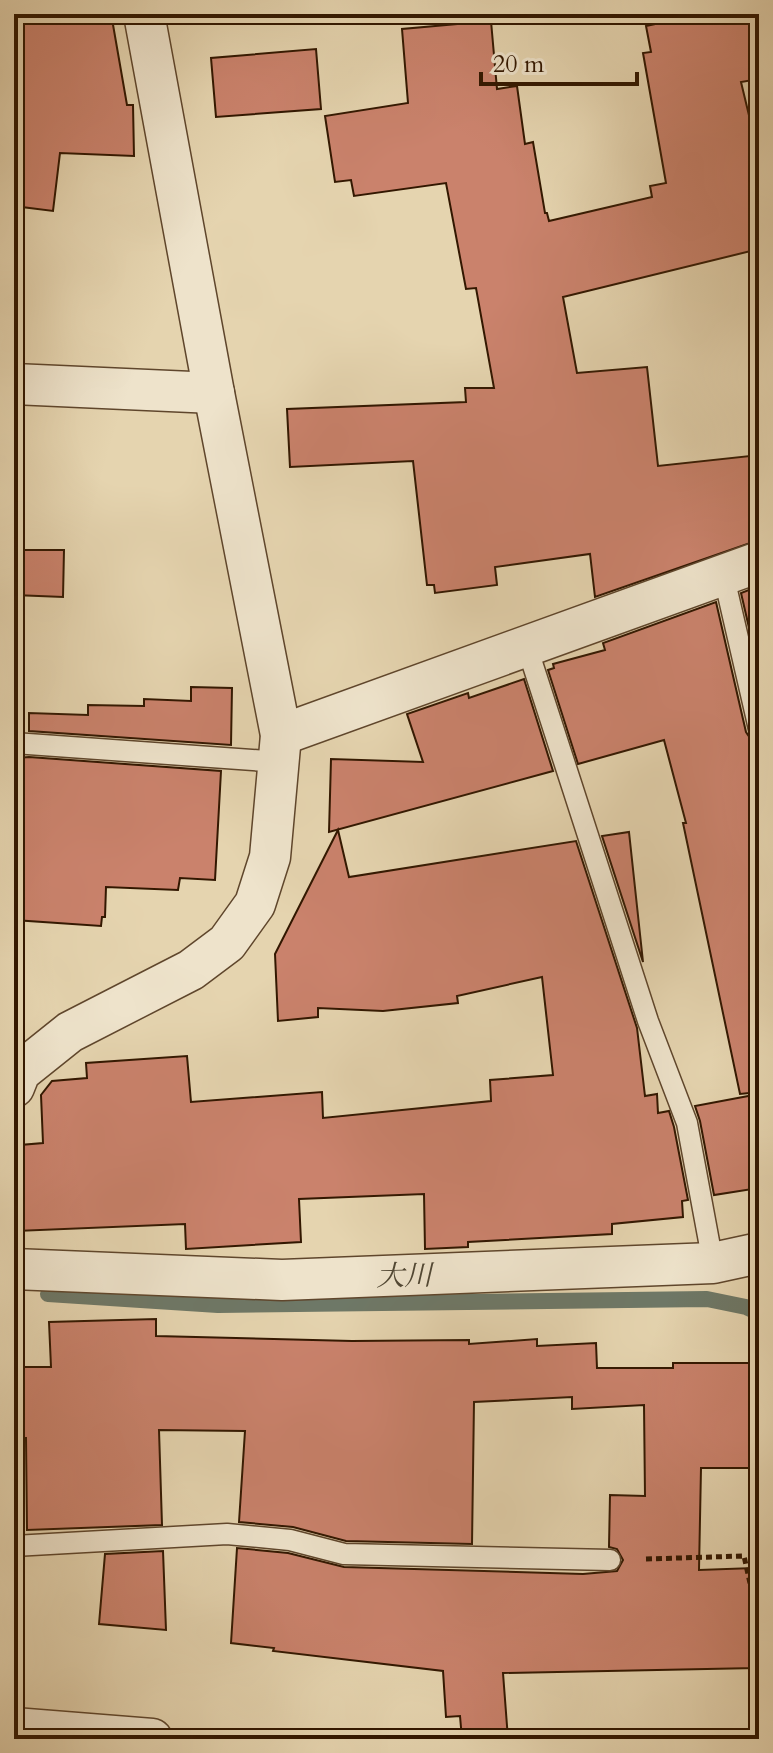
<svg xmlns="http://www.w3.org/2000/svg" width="773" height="1753" viewBox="0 0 773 1753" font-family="Cardo,'Noto Serif JP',serif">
<rect width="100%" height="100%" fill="#e5d4af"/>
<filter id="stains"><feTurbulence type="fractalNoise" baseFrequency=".0025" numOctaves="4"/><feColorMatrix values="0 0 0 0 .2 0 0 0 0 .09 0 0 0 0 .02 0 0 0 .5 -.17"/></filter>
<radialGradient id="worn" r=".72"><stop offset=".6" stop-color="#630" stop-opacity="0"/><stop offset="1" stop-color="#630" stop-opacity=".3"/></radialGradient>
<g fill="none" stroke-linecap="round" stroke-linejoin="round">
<!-- stream -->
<polyline stroke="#6e7867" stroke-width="16" points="48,1294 218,1305 707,1299 746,1307 759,1313"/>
</g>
<!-- building -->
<g fill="#ca826c" stroke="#321700" stroke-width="2">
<polygon points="678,14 759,14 759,79 741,82 759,157 759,249 563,297 577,373 647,367 658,466 759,455 759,540 595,597 590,554 495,567 497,585 435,593 434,585 427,585 413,461 290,467 287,409 466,402 465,388 494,388 476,288 466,289 446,183 354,196 351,180 335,182 325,116 408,103 402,29 491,21 497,89 517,86 525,144 533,142 545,213 547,213 549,221 652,197 650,186 666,183 643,53 651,52 646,26 679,19"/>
<polygon points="112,19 127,105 133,105 134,156 60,153 53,211 14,206 14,23"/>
<polygon points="316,49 321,109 216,117 211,58"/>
<polygon points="14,550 64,550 63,597 14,595"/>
<polygon points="759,586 759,671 741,593"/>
<polygon points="716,602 746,732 750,738 759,742 759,1092 740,1094 683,823 686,823 664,740 578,764 548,670 554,668 553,664 605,650 603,643"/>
<polygon points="524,679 553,771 329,832 331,759 423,762 407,714 468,693 469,698"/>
<polygon points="191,687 232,688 231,745 29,731 29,713 88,715 88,705 144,706 144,699 191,701"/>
<polygon points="29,757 221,771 215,880 180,878 178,890 106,887 105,917 102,917 101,926 14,920 14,788 17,758"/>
<polygon points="338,830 349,877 576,841 637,1028 645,1096 657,1094 658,1113 669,1111 674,1127 688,1200 682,1201 683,1217 612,1224 612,1234 468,1242 468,1247 425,1249 424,1194 299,1199 301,1242 186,1249 185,1224 16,1231 14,1165 20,1145 43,1143 41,1095 52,1081 87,1078 86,1063 187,1056 191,1102 322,1092 323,1118 491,1101 490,1080 553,1075 542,977 457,996 458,1003 383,1011 318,1008 318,1017 278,1021 275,954"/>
<polygon points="629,832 643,962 602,836"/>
<polygon points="759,1094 759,1188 714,1195 700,1121 695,1106"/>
<polygon points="156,1319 156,1336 352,1341 469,1340 469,1344 537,1339 537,1346 596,1343 597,1368 673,1368 673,1363 759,1363 759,1468 701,1468 699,1570 754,1568 756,1668 503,1673 508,1739 462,1739 460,1716 446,1717 443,1671 273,1651 274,1648 231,1643 237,1548 288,1553 344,1567 583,1574 617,1571 623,1560 617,1549 609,1547 610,1495 645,1496 644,1405 572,1409 572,1397 474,1402 472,1544 346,1541 293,1527 239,1522 245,1431 159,1430 162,1525 27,1530 26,1438 20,1438 17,1383 24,1382 23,1367 51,1367 49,1322"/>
<polygon points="163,1551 166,1630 99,1624 105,1554"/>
</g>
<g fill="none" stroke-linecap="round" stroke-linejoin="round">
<defs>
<g id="lane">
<polyline points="723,573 759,729"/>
<polyline points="527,647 648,1021 687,1123 713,1263"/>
<polyline points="14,743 280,762"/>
<polyline points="14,1546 227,1534 290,1540 344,1554 610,1560"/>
</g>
<g id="street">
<polyline points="14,384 214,393"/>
<polyline points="281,735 759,562"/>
<polyline points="14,1087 20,1072 70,1032 191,970 227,943 255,904 270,857 281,735 214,393 144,14"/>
<polyline points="14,1269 282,1280 713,1263 759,1253"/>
<polyline points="14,1728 152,1739"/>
</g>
</defs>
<!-- lane casing -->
<use href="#lane" stroke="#5f462c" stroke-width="23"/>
<!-- street casing -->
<use href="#street" stroke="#5f462c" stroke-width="43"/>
<!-- path -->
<polyline stroke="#321700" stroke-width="5" stroke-dasharray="6 4" stroke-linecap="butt" points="646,1559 744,1556 759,1624"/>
<!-- lane -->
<use href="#lane" stroke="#eee3cb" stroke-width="20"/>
<!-- street -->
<use href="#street" stroke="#eee3cb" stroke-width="40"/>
</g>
<g text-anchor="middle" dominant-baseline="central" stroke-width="8" stroke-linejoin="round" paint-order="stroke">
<!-- water labels -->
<g font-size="28" font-style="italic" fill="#504734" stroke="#eee3cb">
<text transform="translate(404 1276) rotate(-1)">大川</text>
</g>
</g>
<!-- margin -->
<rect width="773" height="1753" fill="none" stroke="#e5d4af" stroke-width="48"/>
<rect x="16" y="16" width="741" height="1721" fill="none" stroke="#321700" stroke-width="4"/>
<rect x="24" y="24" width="725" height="1705" fill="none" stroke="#321700" stroke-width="2"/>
<!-- scale -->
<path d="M481 72v12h156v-12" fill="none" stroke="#321700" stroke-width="4"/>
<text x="493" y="72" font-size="24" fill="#321700" stroke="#eee3cb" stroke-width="6" paint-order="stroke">20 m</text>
<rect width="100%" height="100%" filter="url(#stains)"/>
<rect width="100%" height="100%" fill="url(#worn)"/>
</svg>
